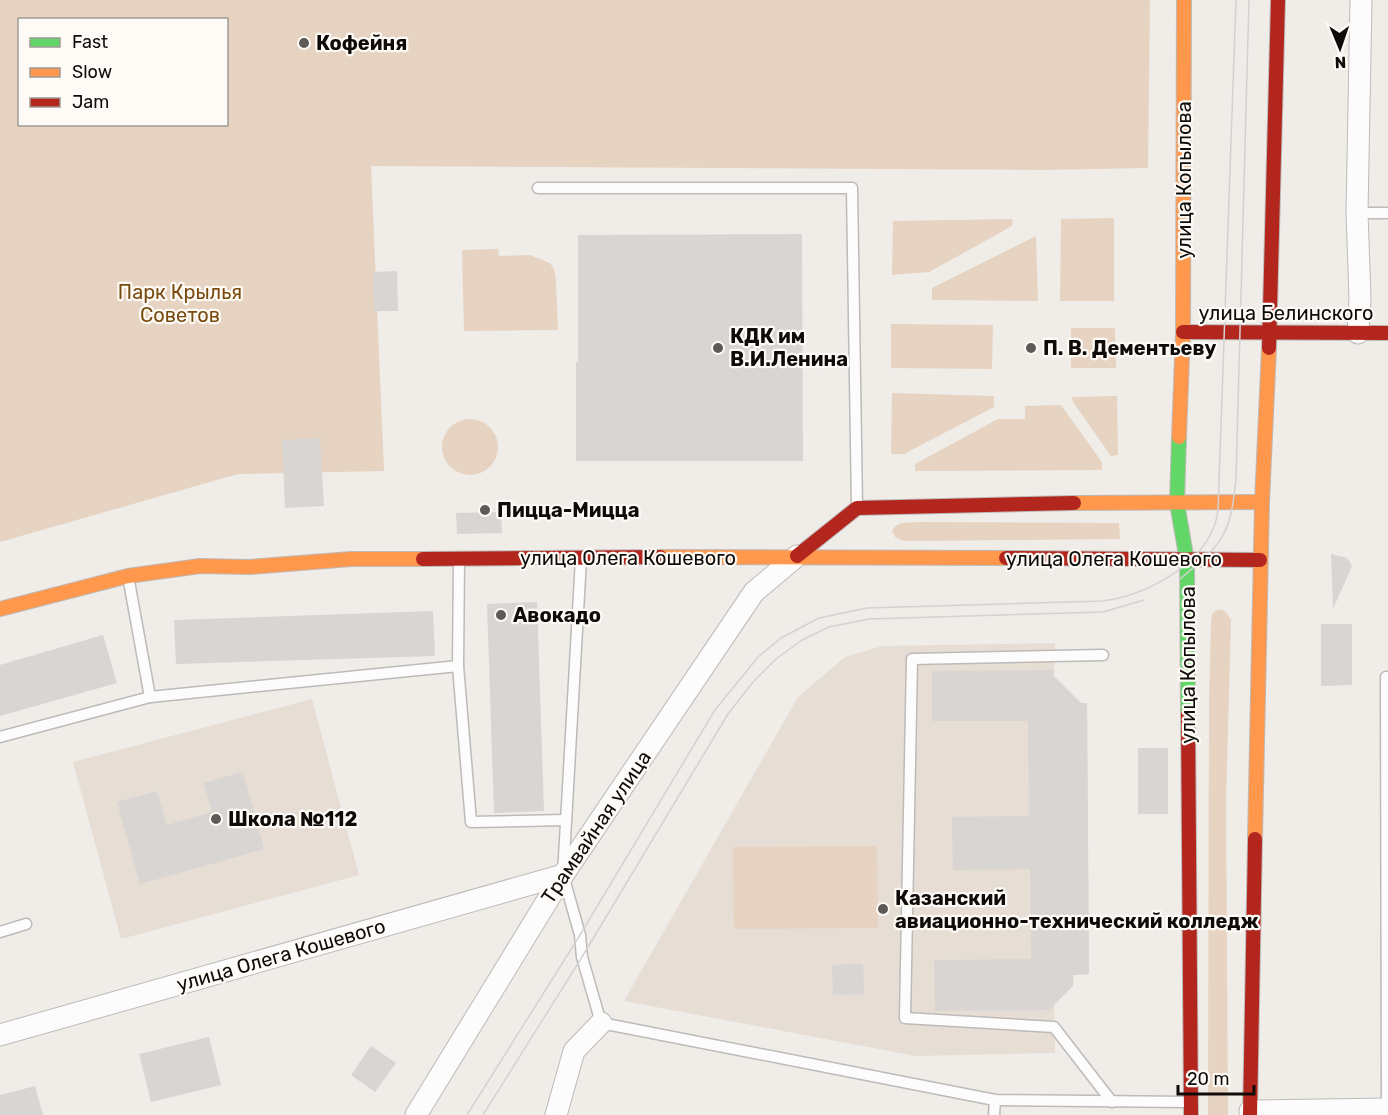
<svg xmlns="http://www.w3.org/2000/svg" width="1388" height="1115" viewBox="0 0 1388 1115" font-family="Rubik,sans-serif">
<rect width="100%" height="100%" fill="#f0ece8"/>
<!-- built -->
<g fill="#e6ddd5">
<polygon points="1055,643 1054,682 1073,703 1087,703 1089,974 1074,975 1073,986 1062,996 1054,997 1055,1053 916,1056 624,1001 798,697 845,657 882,646"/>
<polygon points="312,699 359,875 121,939 73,762"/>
</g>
<!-- green -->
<g fill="#e6d3c2" fill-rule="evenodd">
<path d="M0,0h1150l-2,168 -107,2 -670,-4 13,305 -146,3 -238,68zM20,20h206v104h-206z"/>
<polygon points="1114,218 1114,301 1060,301 1061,219"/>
<polygon points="1013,219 1012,226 929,272 892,275 893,221"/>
<polygon points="1036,236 1038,301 932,300 932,288"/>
<polygon points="498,249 499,256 530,255 550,263 554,269 556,281 558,330 464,331 462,250"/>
<polygon points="891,324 993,325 992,369 891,368"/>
<polygon points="1071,328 1115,328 1116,368 1071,368"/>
<polygon points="892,393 994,396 994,407 904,454 891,454"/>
<polygon points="1117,396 1118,455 1111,456 1073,402 1072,397"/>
<polygon points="1061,405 1102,462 1102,470 915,471 915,464 998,419 1025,419 1025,406"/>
<circle cx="470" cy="447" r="28"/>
<polygon points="919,522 1119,523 1120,539 903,541 895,537 892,531 894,527 901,523"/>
<path d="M1217,610c8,-1 10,3 14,10l-5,182 2,313h-20l1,-414 2,-78 1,-9z"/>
<polygon points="877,846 878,928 734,929 733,847"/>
</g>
<!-- building -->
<g fill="#d8d5d2">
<polygon points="802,234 803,461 576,461 576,362 578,362 578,235"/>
<polygon points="397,271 398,311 374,311 373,272"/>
<polygon points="320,438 324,506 285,508 282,440"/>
<polygon points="501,512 502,533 457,534 456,513"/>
<polygon points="1331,554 1347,558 1352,566 1333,609"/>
<polygon points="537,602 544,811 494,813 487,604"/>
<polygon points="433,611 435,656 176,664 174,620"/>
<polygon points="1321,624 1352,624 1352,685 1321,686"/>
<polygon points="103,635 117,683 0,716 0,665"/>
<polygon points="1054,670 1054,676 1081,703 1087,703 1089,974 1073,975 1073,986 1049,1010 935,1011 934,960 1031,959 1030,869 953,870 952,817 1029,816 1028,721 932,721 932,671"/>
<rect x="1138" y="748" width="30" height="66"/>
<polygon points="243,772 264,849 140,884 117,802 157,791 167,825 212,812 204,783"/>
<polygon points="863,964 864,994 833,995 832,965"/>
<polygon points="209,1037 221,1085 151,1102 139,1054"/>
<polygon points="371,1046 396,1063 375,1092 351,1075"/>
<polygon points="35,1086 43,1115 0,1115 0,1095"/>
</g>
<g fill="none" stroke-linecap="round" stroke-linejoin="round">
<defs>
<g id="lane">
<polyline points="538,188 852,188 857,507"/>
<polyline points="1357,213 1388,213"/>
<polyline points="581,559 563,875 580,935 582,957 601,1023 995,1100 1188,1102"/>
<polyline points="128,576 150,697"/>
<polyline points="1103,655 912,659 905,1018 1054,1027 1112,1102"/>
<polyline points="458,666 459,559"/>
<polyline points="0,737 150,697 458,666 471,822 566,820"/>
<polyline points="0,932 26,924"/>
<polyline points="1387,1110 1386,677 1388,677"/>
<polyline points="994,1115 995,1100"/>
</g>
<g id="street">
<polyline points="1358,333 1360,298 1357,213 1361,0"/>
<polyline points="0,1035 563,875"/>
<polyline points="1250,1111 1388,1109"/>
<polyline points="416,1115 563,875 754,592 797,556"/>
<polyline points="556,1115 574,1051 601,1023"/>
</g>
<polyline id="fast" points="1179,437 1177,503 1187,561 1188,714"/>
<g id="slow">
<polyline points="1179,437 1183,332 1184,0"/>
<polyline points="1074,503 1262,502"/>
<polyline points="660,557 1006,558"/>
<polyline points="0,609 128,576 200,566 249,567 351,559 423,559"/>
<polyline points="1255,839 1262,502 1269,348"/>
</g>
<g id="jam">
<polyline points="1183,332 1388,333"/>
<polyline points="1269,348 1278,0"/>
<polyline points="797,556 857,508 1074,503"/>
<polyline points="1006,558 1260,560"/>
<polyline points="423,559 660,557"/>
<polyline points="1188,714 1191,1115"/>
<polyline points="1250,1115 1255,839"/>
</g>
</defs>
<!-- lane casing -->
<use href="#lane" stroke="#bdbab8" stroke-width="13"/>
<!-- street casing -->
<use href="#street" stroke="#bdbab8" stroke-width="23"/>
<!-- fast casing -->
<use href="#fast" stroke="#bdbab8" stroke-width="16"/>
<!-- slow casing -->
<use href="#slow" stroke="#bdbab8" stroke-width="16"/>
<!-- jam casing -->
<use href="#jam" stroke="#bdbab8" stroke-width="16"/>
<!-- lane -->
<use href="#lane" stroke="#fdfcfc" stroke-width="10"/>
<!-- street -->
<use href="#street" stroke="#fdfcfc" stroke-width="21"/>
<!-- fast -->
<use href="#fast" stroke="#63d668" stroke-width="14"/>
<!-- slow -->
<use href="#slow" stroke="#ff974d" stroke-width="14"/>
<!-- jam -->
<use href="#jam" stroke="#b3261e" stroke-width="14"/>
<!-- tram -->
<g stroke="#d4d2d1" stroke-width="1.5">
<path d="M1180,579c43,-35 51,-45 56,-101l13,-478"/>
<path d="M467,1115l113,-180 135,-225 43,-53 23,-19 38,-20 48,-10 235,-7c41,-5 94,-32 111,-72 3,-6 4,-13 5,-19l18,-510"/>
<polyline points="483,1115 582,957 728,714 753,682 776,659 802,640 829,627 869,619 1103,612 1144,600"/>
</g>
</g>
<!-- markers -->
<g fill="#5d5a57" stroke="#fefaf5" stroke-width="2">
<circle cx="304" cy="43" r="6"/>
<circle cx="718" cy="348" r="6"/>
<circle cx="1031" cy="348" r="6"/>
<circle cx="485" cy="510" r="6"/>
<circle cx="501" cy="615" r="6"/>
<circle cx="216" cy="819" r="6"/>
<circle cx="883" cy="909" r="6"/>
</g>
<g text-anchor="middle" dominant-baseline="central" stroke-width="4.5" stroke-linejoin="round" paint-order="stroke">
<!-- poi labels -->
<g font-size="20" font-weight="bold" fill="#0e0b09" stroke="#fefaf5" text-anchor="start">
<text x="316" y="43">Кофейня</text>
<text x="730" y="336">КДК им<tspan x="730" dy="23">В.И.Ленина</tspan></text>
<text x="1043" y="348">П. В. Дементьеву</text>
<text x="497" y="510">Пицца-Мицца</text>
<text x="513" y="615">Авокадо</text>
<text x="228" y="819">Школа №112</text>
<text x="895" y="898">Казанский<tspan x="895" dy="23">авиационно-технический колледж</tspan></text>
</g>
<!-- street labels -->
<g font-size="20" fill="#0e0b09" stroke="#fefaf5">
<text transform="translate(1184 180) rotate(-90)">улица Копылова</text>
<text x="1286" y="313">улица Белинского</text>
<text x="628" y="558">улица Олега Кошевого</text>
<text x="1114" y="559">улица Олега Кошевого</text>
<text transform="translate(1188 665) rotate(-90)">улица Копылова</text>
<text transform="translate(596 827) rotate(-56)">Трамвайная улица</text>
<text transform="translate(281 955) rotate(-16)">улица Олега Кошевого</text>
</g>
<!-- park labels -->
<g font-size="20" fill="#7a4b10" stroke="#fefaf5">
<text x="180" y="292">Парк Крылья<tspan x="180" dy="23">Советов</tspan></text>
</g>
</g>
<!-- legend -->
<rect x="18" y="18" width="210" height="108" fill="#fefaf5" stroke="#9e9a97" stroke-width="1.5"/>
<rect x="30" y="38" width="30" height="9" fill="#63d668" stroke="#9e9a97" stroke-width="1.5"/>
<text x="72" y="48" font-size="18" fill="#0e0b09">Fast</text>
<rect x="30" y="68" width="30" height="9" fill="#ff974d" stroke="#9e9a97" stroke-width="1.5"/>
<text x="72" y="78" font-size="18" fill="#0e0b09">Slow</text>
<rect x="30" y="98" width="30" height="9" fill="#b3261e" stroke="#9e9a97" stroke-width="1.5"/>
<text x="72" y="108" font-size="18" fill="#0e0b09">Jam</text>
<!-- north arrow -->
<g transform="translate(1340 48) rotate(178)" stroke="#fefaf5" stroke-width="4.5" paint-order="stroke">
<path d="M0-4.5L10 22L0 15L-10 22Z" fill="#0e0b09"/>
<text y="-9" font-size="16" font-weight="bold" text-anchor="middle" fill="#0e0b09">N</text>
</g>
<!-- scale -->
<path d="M1178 1085v9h76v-9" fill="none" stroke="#0e0b09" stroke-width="3"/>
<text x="1187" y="1085" font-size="18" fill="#0e0b09" stroke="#fefaf5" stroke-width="4.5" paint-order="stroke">20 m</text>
</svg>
